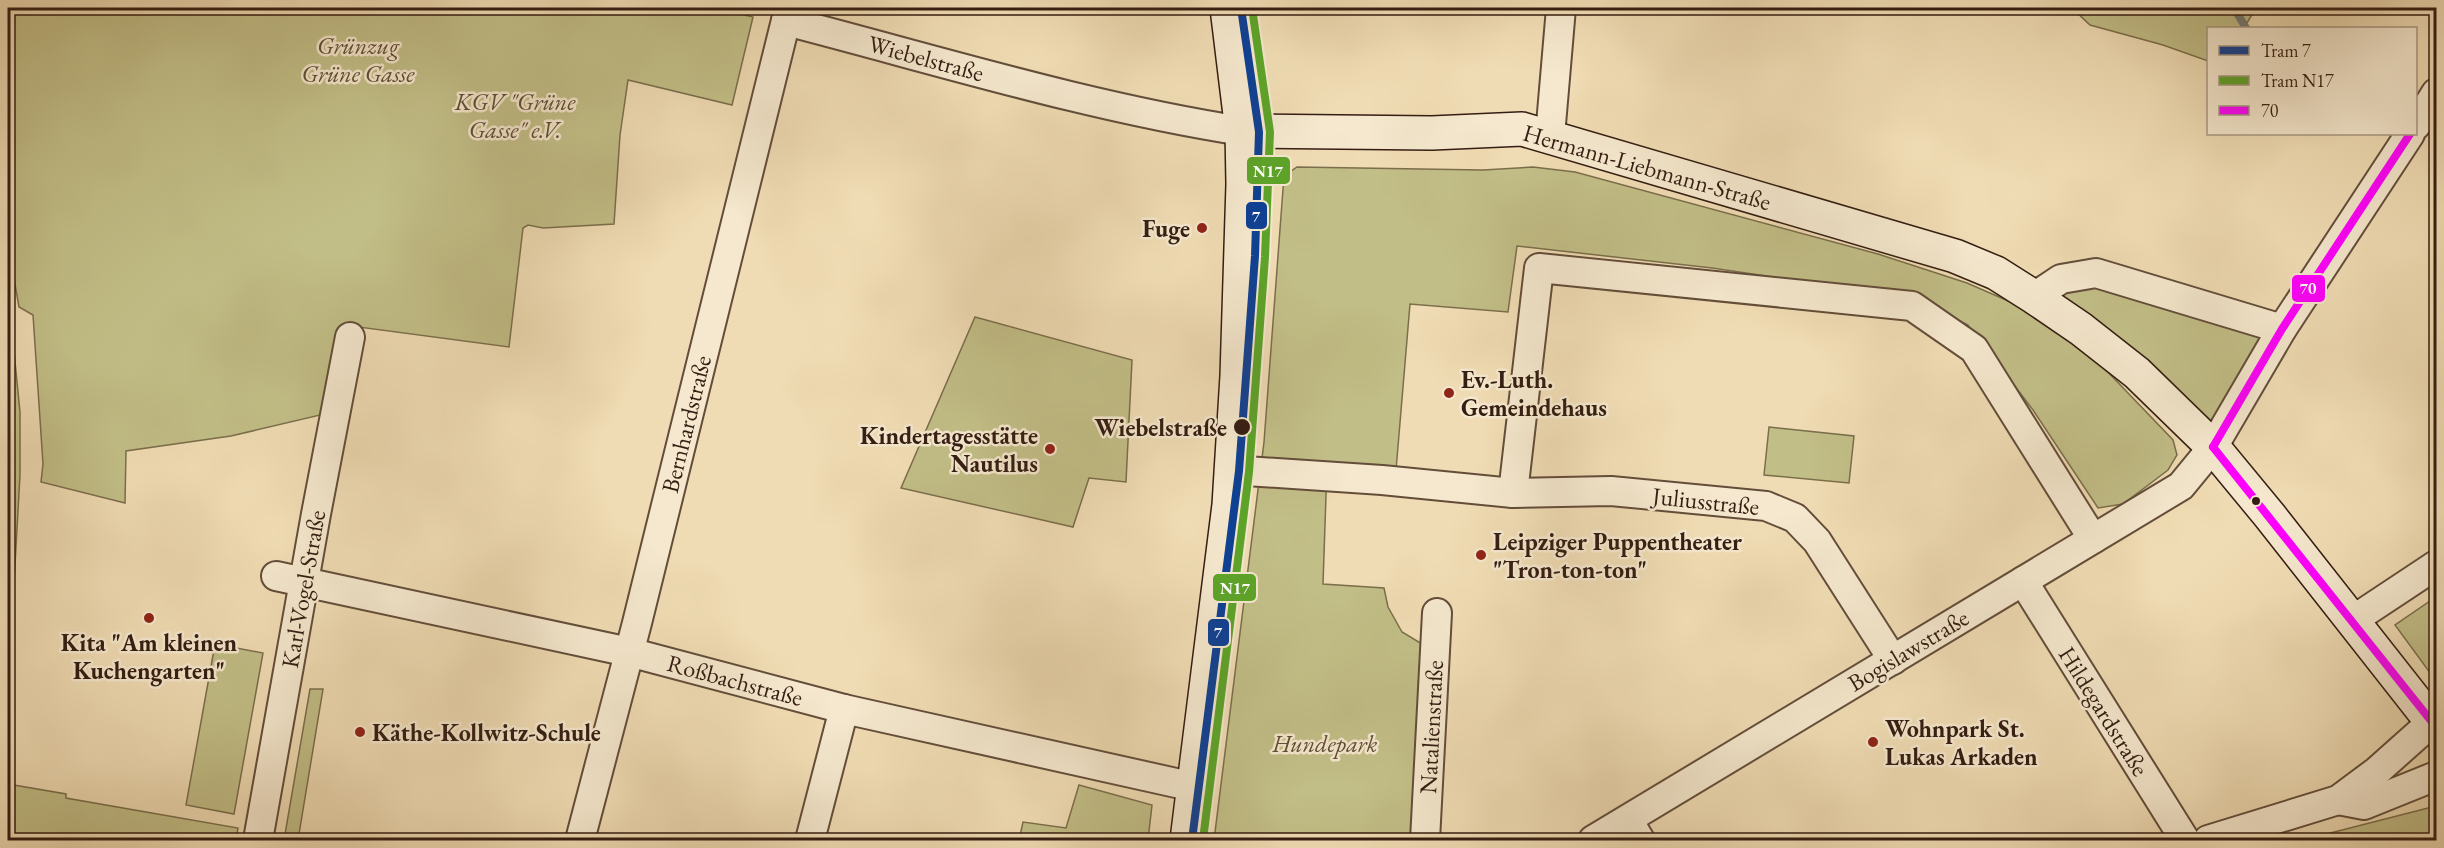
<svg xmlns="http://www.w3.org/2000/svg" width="2444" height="848" viewBox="0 0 2444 848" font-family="'EB Garamond',serif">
<rect width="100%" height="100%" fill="#f0dcb4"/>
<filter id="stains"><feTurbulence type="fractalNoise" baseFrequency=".00333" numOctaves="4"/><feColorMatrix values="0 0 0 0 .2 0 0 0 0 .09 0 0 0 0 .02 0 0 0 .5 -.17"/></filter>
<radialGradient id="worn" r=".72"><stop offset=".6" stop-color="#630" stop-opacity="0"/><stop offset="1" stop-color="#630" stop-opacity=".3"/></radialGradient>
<!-- green -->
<g fill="#c2be87" stroke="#7b6e4c" stroke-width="1.5">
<polygon points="8,8 714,8 753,17 732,105 628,80 620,135 614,224 543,228 528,225 523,228 509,347 344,325 329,413 231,436 126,451 125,503 41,482 43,464 33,315 19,307 8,245"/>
<polygon points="2072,8 2256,8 2244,28 2208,28 2208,61 2163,45 2090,25"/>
<polygon points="1297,167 1483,170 1533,167 1575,172 1878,254 1967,283 2029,310 2105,369 2173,440 2177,455 2168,470 2123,504 2098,508 2033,410 1968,325 1916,298 1712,268 1517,246 1508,312 1410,304 1396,470 1327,466 1323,584 1384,588 1388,607 1402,632 1427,647 1418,840 1214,840 1264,442 1284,176"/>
<polygon points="2061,279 2282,329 2213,447 2034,297"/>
<polygon points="8,291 20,412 20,475 8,690"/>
<polygon points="975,317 1132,360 1126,482 1089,478 1073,527 901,488"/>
<polygon points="1769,427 1854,436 1849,483 1764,475"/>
<polygon points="2436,597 2436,681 2395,625"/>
<polygon points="215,644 263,653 234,814 186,805"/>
<polygon points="310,689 323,689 298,840 284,840"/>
<polygon points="8,784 66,794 66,798 238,828 236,840 8,840"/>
<polygon points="1079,785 1152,805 1148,840 1019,840 1023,822 1066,828"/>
<polygon points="2436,806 2436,840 2303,840"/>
</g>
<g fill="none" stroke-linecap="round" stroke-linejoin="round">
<!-- stream -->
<polyline stroke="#747b76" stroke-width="8" points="2234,8 2246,28"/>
<defs>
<g id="street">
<path d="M786,21c151,39 302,86 456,110"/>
<polyline points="2416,125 2436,93"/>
<polyline points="1550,136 1561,8"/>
<polyline points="2034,297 2061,279 2096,273 2282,329"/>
<polyline points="1231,470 1382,480 1513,493 1611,491 1766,506 1795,518 1817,541 1893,660"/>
<polyline points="1513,493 1539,268 1912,306 1974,349 2093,539"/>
<polyline points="276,576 629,652 844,709 1194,787"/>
<polyline points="2023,581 2185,840"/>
<polyline points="2353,620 2436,565"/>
<polyline points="2338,800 2364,805 2436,776"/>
<polyline points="1628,820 1640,840"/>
<polyline points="258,840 316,514 350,337"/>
<polyline points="580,840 637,623 789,8"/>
<polyline points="810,840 844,709"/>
<polyline points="1425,840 1437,613"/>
<polyline points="1593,840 2181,486 2213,447 2282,329 2410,134"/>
<polyline points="2208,840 2338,800 2377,771 2432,722"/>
</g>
<g id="secondary">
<polyline points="1242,131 1432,133 1522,129 1955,256 1996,273 2034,297 2081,329 2137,373 2213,447 2270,516 2436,727"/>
<polyline points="1187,840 1229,505 1237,376 1243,184 1242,131 1227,8"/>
</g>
</defs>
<!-- street casing -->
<use href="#street" stroke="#634d3a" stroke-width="32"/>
<!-- secondary casing -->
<use href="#secondary" stroke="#341d12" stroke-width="36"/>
<!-- street -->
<use href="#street" stroke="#f5e8ce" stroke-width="28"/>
<!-- secondary -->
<use href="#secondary" stroke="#f5e8ce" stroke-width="33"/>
<defs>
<g id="bus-1">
<polyline points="2213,447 2282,329 2410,134"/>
<polyline points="2213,447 2436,727"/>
</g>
</defs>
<!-- bus-1 casing -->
<use href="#bus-1" stroke="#f5e8ce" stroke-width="12"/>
<!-- bus-1 -->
<use href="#bus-1" stroke="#f0f" stroke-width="8"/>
<defs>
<polyline id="tram-1" points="1192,840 1239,471 1255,256 1259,132 1241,8"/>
<polyline id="tram-2" points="1203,840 1249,472 1265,257 1270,132 1252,8"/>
</defs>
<!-- tram-1 casing -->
<use href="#tram-1" stroke="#f5e8ce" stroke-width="12"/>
<!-- tram-2 casing -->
<use href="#tram-2" stroke="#f5e8ce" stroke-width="12"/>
<!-- tram-1 -->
<use href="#tram-1" stroke="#0e4094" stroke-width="8"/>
<!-- tram-2 -->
<use href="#tram-2" stroke="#5da429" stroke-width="8"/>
</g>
<!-- markers -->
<g fill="#8f2418" stroke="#f5e8ce" stroke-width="2">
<circle cx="1202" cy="228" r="6"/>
<circle cx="1449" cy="393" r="6"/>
<circle cx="1050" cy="449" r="6"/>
<circle cx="1481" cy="555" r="6"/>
<circle cx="149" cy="618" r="6"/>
<circle cx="360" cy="732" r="6"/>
<circle cx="1873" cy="742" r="6"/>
</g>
<g fill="#341d12" stroke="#f5e8ce" stroke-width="2">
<circle cx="1242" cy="427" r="9"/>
<circle cx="2256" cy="501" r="5"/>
</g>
<g text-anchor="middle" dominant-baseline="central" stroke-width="5" stroke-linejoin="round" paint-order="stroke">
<!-- park labels -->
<g font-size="24" font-style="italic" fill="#5f4d35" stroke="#f5e8ce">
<text x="358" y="45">Grünzug<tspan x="358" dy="28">Grüne Gasse</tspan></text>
<text x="515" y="101">KGV "Grüne<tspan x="515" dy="28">Gasse" e.V.</tspan></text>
<text x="1325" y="743">Hundepark</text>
</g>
<!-- street labels -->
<g font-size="24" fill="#341d12" stroke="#f5e8ce">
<text transform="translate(926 58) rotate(15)">Wiebelstraße</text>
<text transform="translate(1647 167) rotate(16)">Hermann-Liebmann-Straße</text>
<text transform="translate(686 424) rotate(-76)">Bernhardstraße</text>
<text transform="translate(1706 501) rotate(6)">Juliusstraße</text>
<text transform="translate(303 589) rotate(-80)">Karl-Vogel-Straße</text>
<text transform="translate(1908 650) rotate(-31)">Bogislawstraße</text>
<text transform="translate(735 680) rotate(15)">Roßbachstraße</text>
<text transform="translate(2104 711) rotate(58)">Hildegardstraße</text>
<text transform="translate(1431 727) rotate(-87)">Natalienstraße</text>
</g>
<!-- poi labels -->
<g font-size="24" font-weight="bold" fill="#341d12" stroke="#f5e8ce" text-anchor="start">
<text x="1190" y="228" text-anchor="end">Fuge</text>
<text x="1461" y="379">Ev.-Luth.<tspan x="1461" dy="28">Gemeindehaus</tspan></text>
<text x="1038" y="435" text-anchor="end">Kindertagesstätte<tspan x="1038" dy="28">Nautilus</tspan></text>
<text x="1493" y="541">Leipziger Puppentheater<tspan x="1493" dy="28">"Tron-ton-ton"</tspan></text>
<text x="149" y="642" text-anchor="middle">Kita "Am kleinen<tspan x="149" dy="28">Kuchengarten"</tspan></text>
<text x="1885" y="728">Wohnpark St.<tspan x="1885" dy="28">Lukas Arkaden</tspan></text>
<text x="372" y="732">Käthe-Kollwitz-Schule</text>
</g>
<!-- stop labels -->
<g font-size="24" font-weight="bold" fill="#341d12" stroke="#f5e8ce" text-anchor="end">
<text x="1227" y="427">Wiebelstraße</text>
</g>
</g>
<g stroke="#f5e8ce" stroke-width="2">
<rect x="1246" y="156" width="45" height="29" rx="6" fill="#5da429"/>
<rect x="1245" y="201" width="23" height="29" rx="6" fill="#0e4094"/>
<rect x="2291" y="274" width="35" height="29" rx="6" fill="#f0f"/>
<rect x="1212" y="573" width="45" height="29" rx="6" fill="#5da429"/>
<rect x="1207" y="618" width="23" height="29" rx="6" fill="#0e4094"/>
</g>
<g font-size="16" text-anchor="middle" font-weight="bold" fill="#fff">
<text x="1268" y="177">N17</text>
<text x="1256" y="222">7</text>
<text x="2308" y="294">70</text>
<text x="1235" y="594">N17</text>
<text x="1218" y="638">7</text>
</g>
<!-- margin -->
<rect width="2444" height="848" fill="none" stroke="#f0dcb4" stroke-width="30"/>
<rect x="9" y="9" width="2426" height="830" fill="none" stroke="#341d12" stroke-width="3"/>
<rect x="15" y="15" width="2414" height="818" fill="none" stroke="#341d12" stroke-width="1.5"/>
<!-- legend -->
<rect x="2207" y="27" width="210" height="108" fill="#f5e8ce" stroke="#a89783" stroke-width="1.5"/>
<rect x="2219" y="46" width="30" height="9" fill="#0e4094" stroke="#a89783" stroke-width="1.5"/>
<text x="2261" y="57" font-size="18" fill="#341d12">Tram 7</text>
<rect x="2219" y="76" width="30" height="9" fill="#5da429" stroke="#a89783" stroke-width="1.5"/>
<text x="2261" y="87" font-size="18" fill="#341d12">Tram N17</text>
<rect x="2219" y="106" width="30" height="9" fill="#ff00ff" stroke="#a89783" stroke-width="1.5"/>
<text x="2261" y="117" font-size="18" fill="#341d12">70</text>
<rect width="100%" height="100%" filter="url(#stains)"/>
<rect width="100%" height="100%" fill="url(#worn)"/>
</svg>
